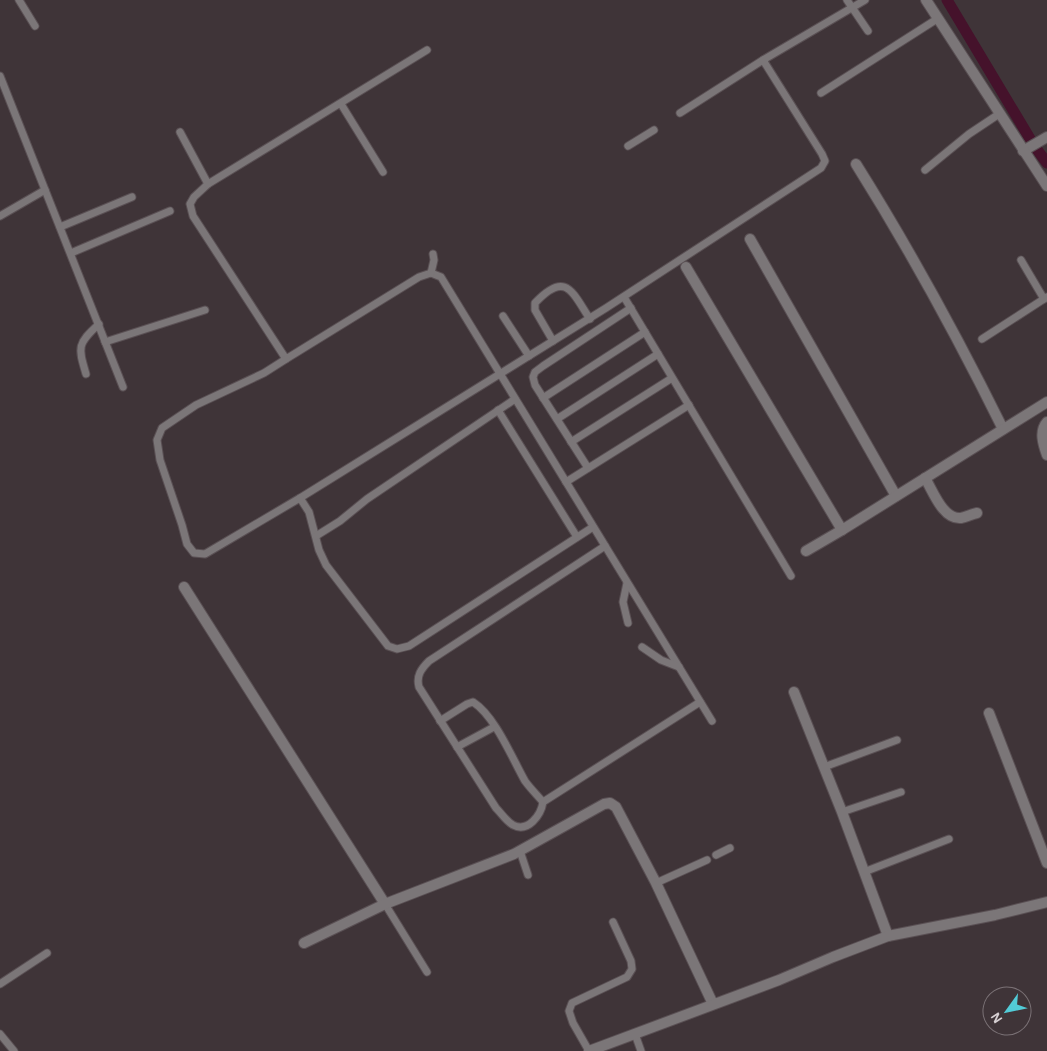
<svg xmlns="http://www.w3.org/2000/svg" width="1047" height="1051" viewBox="0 0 1047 1051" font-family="'Alegreya Sans',sans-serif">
<rect width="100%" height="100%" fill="#3f3438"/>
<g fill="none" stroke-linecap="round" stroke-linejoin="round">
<!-- canal -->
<polyline stroke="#45122b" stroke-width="11" points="947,0 1035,147 1047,163"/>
<defs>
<g id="service">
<polyline points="19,0 35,26"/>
<polyline points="847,0 868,31"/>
<polyline points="427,50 208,184 194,197 190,204 193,216 286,359 419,277 431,273 441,277 712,721"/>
<polyline points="0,76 123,387"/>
<polyline points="821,93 937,19"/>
<polyline points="341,104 383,172"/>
<polyline points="680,113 763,60"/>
<polyline points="180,132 208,184"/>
<polyline points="628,146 654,130"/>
<polyline points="925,170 969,134 999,114"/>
<polyline points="0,216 45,190"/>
<polyline points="60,227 132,197"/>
<polyline points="71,253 170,211"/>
<polyline points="1021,260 1044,299"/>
<polyline points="431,273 434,260 433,254"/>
<polyline points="624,297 791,576"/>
<polyline points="503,316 529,356"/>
<polyline points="982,339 1047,297"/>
<path d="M553,341l-18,-31v-7c31,-33 37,-11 55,16"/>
<polyline points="105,342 205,310"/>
<polyline points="286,359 264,373 196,405 162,428 157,440 160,460 182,525 187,544 194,553 205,554 300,498 606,308 821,168 825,161 822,154 763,60 865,0"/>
<path d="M86,374c-8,-27 -9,-30 13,-50"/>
<polyline points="543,398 645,332"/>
<polyline points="498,410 577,537"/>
<polyline points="557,419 658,354"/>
<polyline points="571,442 672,378"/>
<polyline points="588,468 535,385 533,377 535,372 543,366 631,308"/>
<polyline points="566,482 689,405"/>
<polyline points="300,498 309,512 319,550 326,565 388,646 397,649 409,646 593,527"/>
<polyline points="316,536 340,521 367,499 515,399"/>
<path d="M605,546l-176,115c-8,8 -13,15 -10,26l77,121c6,6 10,13 17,17 15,8 28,-10 30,-23l157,-100"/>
<polyline points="627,583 623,602 628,623"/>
<polyline points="642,647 661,660 679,667"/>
<path d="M440,721l27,-17 6,-2c22,14 39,56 52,79 5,7 12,14 18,21"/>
<polyline points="457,747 494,727"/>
<polyline points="824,767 897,740"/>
<polyline points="842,812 901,792"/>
<polyline points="520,851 528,875"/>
<polyline points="716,855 730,848"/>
<polyline points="864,872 949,839"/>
<polyline points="656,883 707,860"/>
<polyline points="385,904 427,972"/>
<polyline points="0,984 47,953"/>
<polyline points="0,1034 14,1051"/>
<polyline points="635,1034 641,1051"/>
<polyline points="589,1051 573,1023 569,1011 572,1003 627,977 632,969 631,961 613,922"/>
</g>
<g id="minor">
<polyline points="1023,151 1047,137"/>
<path d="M856,164c54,86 102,174 147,265"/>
<polyline points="750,239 896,496"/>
<polyline points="686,267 842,530 1047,402"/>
<path d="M1047,422c-8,9 -4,22 0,33"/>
<path d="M925,478c8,13 18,42 36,40 5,-1 11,-4 16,-5"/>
<polyline points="806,551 842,530"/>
<polyline points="184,587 385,904"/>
<polyline points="794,692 842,812 888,936"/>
<polyline points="989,713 1047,863"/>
<polyline points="304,943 385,904 514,854 604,804 610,803 616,807 656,883 713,1004"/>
<polyline points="589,1051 779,980 833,957 888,936 995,915 1047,902"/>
</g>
<polyline id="tertiary" points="926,0 1047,186"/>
</defs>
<!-- service casing -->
<use href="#service" stroke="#5a5054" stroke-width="9"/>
<!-- minor casing -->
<use href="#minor" stroke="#5a5054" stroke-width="12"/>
<!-- tertiary casing -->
<use href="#tertiary" stroke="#5a5054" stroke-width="12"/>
<!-- service -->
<use href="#service" stroke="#7b7678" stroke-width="7"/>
<!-- minor -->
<use href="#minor" stroke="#7b7678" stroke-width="10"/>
<!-- tertiary -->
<use href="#tertiary" stroke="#7b7678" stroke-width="10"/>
</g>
<!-- north arrow -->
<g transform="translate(1007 1011) rotate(237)"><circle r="24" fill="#3f3438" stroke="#7b7276"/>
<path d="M0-4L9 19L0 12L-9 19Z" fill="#52cbd7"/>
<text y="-8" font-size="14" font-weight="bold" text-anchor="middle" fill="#d6cfd2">N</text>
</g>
</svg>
